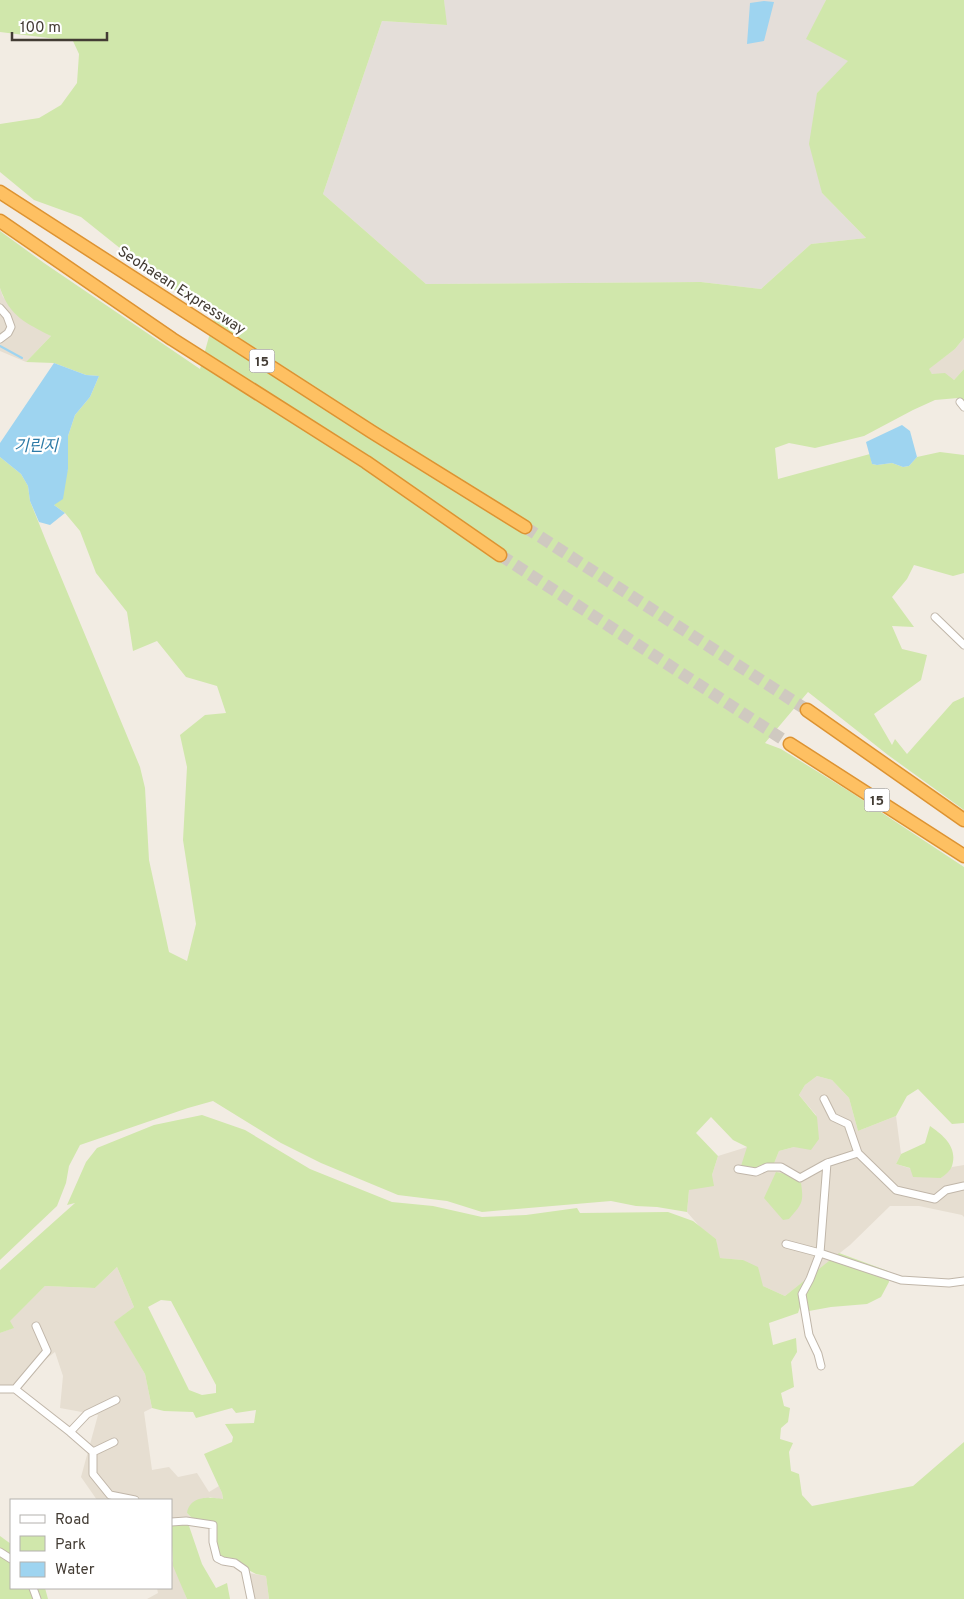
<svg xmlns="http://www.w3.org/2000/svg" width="964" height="1599" viewBox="0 0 964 1599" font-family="Overpass,'Noto Sans KR',sans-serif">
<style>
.residential{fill:#e6ded1}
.industrial{fill:#e4ded9}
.green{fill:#d0e7ab;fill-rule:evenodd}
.water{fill:#9ed4f0}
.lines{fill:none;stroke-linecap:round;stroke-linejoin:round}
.stream{stroke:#9ed4f0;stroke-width:2}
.highway-tunnel{stroke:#cfc9c0;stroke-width:12;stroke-dasharray:12 6;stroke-linecap:butt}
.street-casing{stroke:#c0b6a9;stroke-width:9}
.highway-casing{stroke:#dd9332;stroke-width:15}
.street{stroke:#fff;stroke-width:7}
.highway{stroke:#fec062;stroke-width:12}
.labels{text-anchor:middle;stroke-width:4.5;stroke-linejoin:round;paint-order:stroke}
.shield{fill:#fff;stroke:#7b7671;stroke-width:1}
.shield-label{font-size:14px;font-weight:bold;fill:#433c34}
.street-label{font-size:15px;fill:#433c34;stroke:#fff}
.water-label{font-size:16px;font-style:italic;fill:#2d7aa6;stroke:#fff}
</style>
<rect width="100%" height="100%" fill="#f2ece3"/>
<path class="residential" d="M 0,288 L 3,297 L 51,336 L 26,362 L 0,351 Z
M 964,338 L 964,369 L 954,380 L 932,374 L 928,369 L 955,349 Z
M 817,1076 L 832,1080 L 849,1098 L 858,1131 L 896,1116 L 901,1154 L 896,1164 L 941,1178 L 952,1167 L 964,1165 L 964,1217 L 962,1215 L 919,1206 L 890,1206 L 850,1245 L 785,1296 L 763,1286 L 743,1260 L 719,1258 L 716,1239 L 700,1227 L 687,1212 L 689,1190 L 712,1175 L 718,1156 L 747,1147 L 773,1166 L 779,1151 L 794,1147 L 816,1115 L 799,1095 L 805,1085 Z
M 117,1267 L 134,1307 L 115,1322 L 145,1374 L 152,1408 L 144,1412 L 152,1470 L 169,1467 L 178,1477 L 197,1473 L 209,1492 L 219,1486 L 222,1493 L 223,1500 L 210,1497 L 187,1513 L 192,1518 L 171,1519 L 171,1500 L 97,1500 L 81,1477 L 98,1415 L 60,1408 L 63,1376 L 55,1352 L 12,1385 L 0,1386 L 0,1333 L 13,1328 L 9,1321 L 45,1286 L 95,1288 Z
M 171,1558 L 187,1599 L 147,1599 L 158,1593 L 157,1588 L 171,1588 Z
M 243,1572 L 266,1576 L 269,1599 L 249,1599 Z"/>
<path class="industrial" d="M 444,0 L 826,0 L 807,39 L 849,61 L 817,93 L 822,193 L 866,238 L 811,244 L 761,289 L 701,282 L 426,284 L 323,194 L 382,21 L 446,25 Z"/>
<path class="green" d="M 0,0 L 444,0 L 447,25 L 382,21 L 323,194 L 426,284 L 701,282 L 761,289 L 811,244 L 866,238 L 822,193 L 809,144 L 817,93 L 848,61 L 806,39 L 826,0 L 964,0 L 964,338 L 955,349 L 929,369 L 932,374 L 945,373 L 954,380 L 964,369 L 964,402 L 958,398 L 935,400 L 913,410 L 864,436 L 815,448 L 789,443 L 775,448 L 778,479 L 870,454 L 872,464 L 877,465 L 892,463 L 903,467 L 909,466 L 917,457 L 940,452 L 964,455 L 964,573 L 953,576 L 914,565 L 907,579 L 892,597 L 914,627 L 892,626 L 902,649 L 927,655 L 921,680 L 874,714 L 892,745 L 895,739 L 907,754 L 953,702 L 964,697 L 964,810 L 888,755 L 808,692 L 765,743 L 781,749 L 852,793 L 964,867 L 964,1123 L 952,1124 L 918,1089 L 907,1096 L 896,1116 L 858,1131 L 849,1098 L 832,1080 L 817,1076 L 805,1085 L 799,1095 L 817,1117 L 819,1139 L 811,1150 L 794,1147 L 779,1151 L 773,1166 L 756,1169 L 741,1166 L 747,1147 L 733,1140 L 711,1117 L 696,1133 L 718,1156 L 712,1175 L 714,1186 L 689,1190 L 687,1212 L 657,1207 L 636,1206 L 611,1201 L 482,1212 L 447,1201 L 398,1195 L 321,1163 L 281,1143 L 213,1101 L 188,1108 L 80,1145 L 69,1166 L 66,1183 L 57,1206 L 0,1260 L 0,457 L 21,474 L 28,486 L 30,501 L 46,541 L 140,767 L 145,788 L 149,860 L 169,952 L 187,961 L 196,924 L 183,840 L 187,767 L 180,735 L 205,715 L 226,713 L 217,686 L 186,677 L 157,641 L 133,651 L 127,612 L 96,573 L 80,531 L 65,513 L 54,505 L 68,469 L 68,436 L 75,415 L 90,397 L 99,376 L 86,375 L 54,363 L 26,362 L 51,336 C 26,323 10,317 0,288 L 0,231 L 44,263 L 200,369 L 215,315 L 145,272 L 126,253 L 81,217 L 34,200 L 0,172 L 0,124 L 39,118 L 61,105 L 77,83 L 79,54 L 73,41 L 0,32 Z
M 202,1115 L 245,1130 L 310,1169 L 392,1202 L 433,1206 L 482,1217 L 526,1215 L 577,1208 L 580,1213 L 668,1212 L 693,1221 L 716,1239 L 720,1258 L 743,1260 L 758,1267 L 763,1286 L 785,1296 L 839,1253 L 888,1271 L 889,1282 L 881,1297 L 867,1304 L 831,1307 L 809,1311 L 800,1307 L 798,1313 L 769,1323 L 773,1345 L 796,1338 L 797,1352 L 791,1362 L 794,1387 L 781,1393 L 784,1406 L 790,1408 L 788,1422 L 781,1428 L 780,1439 L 793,1443 L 789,1452 L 791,1471 L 799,1474 L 802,1495 L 812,1506 L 913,1486 L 964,1442 L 964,1599 L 269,1599 L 266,1576 L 256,1574 L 218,1554 L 214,1522 L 192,1518 L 187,1513 C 190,1495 210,1497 223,1499 L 222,1493 L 204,1454 L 232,1442 L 233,1437 L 225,1424 L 254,1423 L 256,1410 L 236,1413 L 232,1408 L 196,1418 L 193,1412 L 164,1411 L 152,1408 L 145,1374 L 114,1322 L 134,1307 L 117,1267 L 95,1288 L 45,1286 L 10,1321 L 14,1328 L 0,1333 L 0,1270 L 75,1203 L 67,1205 L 86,1162 L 97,1148 L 154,1125 ZM 161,1300 L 171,1301 L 216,1385 L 216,1393 L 202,1395 L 189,1390 L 148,1307 Z
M 930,1126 C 943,1135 958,1147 952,1166 C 951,1170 945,1175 941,1178 L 913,1177 L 910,1168 L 896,1164 L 901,1154 L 925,1143 Z
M 776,1172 L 786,1174 L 801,1183 C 804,1203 802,1204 789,1219 L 783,1220 L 764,1198 Z
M 188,1523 L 202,1564 L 216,1588 L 227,1583 L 230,1599 L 187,1599 L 173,1566 L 171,1524 Z
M 0,1536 L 11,1544 L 11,1588 L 45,1588 L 48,1599 L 0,1599 Z"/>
<path class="water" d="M 764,1 L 774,2 L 764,41 L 747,44 L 750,3 Z
M 54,363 L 86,375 L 99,376 L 90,397 L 75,415 L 68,436 L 68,469 L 63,499 L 54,505 L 65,513 L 50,525 L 39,522 L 30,501 L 28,486 L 21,474 L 0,457 L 0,443 Z
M 902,425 L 910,431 L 917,457 L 909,466 L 903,467 L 892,463 L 877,465 L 872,464 L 866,442 Z"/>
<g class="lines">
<path class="stream" d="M 0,346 L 22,358"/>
<path class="highway-tunnel" d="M 525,527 L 807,710
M 500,555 L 790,744"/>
<g class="street-casing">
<path id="street" d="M 0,308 L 7,316 L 11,327 L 8,333 L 0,339
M 960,402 L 964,407
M 935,617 L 964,645
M 824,1099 L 833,1117 L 848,1124 L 858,1153
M 738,1169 L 756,1172 L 767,1167 L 781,1167 L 800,1178 L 827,1163
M 786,1244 L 820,1253 L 901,1280 L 949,1283 L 964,1281
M 821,1366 L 818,1354 L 809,1335 L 802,1294 L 810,1279 L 820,1253 L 827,1163 L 858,1153 L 896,1190 L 935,1199 L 946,1190 L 964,1186
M 0,1389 L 15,1389 L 70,1432 L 93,1452 L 93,1474 L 110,1495 L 135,1500
M 15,1389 L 47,1351 L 36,1326
M 70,1432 L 87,1414 L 116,1400
M 93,1452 L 114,1442
M 171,1522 L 186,1521 L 213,1525 L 213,1542 L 217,1558 L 223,1561 L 235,1563 L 245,1570 L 251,1599
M 0,1552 L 11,1559
M 33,1588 L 37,1599"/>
</g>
<g class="highway-casing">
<path id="highway" d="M 0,192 L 372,432 L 525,527
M 0,221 L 172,339 L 366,462 L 500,555
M 807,710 L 964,820
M 790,744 L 964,856"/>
</g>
<use href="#street" class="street"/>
<use href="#highway" class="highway"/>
</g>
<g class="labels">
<g class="shield">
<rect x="249.5" y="349.5" width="25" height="23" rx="4"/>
<rect x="864.5" y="788.5" width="25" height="23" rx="4"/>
</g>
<g class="shield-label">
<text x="262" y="366">15</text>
<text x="877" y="805">15</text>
</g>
<g class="street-label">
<text transform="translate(182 290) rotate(33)" y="5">Seohaean Expressway</text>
</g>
<g class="water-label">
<text x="36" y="451">기린지</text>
</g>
</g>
<rect x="10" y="1499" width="162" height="90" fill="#ffffff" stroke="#b4b1ae"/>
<rect x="20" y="1515" width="25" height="8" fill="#ffffff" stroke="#b4b1ae"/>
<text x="55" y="1524" font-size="15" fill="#433c34">Road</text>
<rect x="20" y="1536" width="25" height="15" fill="#d0e7ab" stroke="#b4b1ae"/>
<text x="55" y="1549" font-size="15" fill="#433c34">Park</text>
<rect x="20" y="1562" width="25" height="15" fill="#9ed4f0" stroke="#b4b1ae"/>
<text x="55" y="1574" font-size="15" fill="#433c34">Water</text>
<path d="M12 32v8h95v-8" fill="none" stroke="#433c34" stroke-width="2.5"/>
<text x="20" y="32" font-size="15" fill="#433c34" stroke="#ffffff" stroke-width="4" paint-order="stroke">100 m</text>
</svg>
